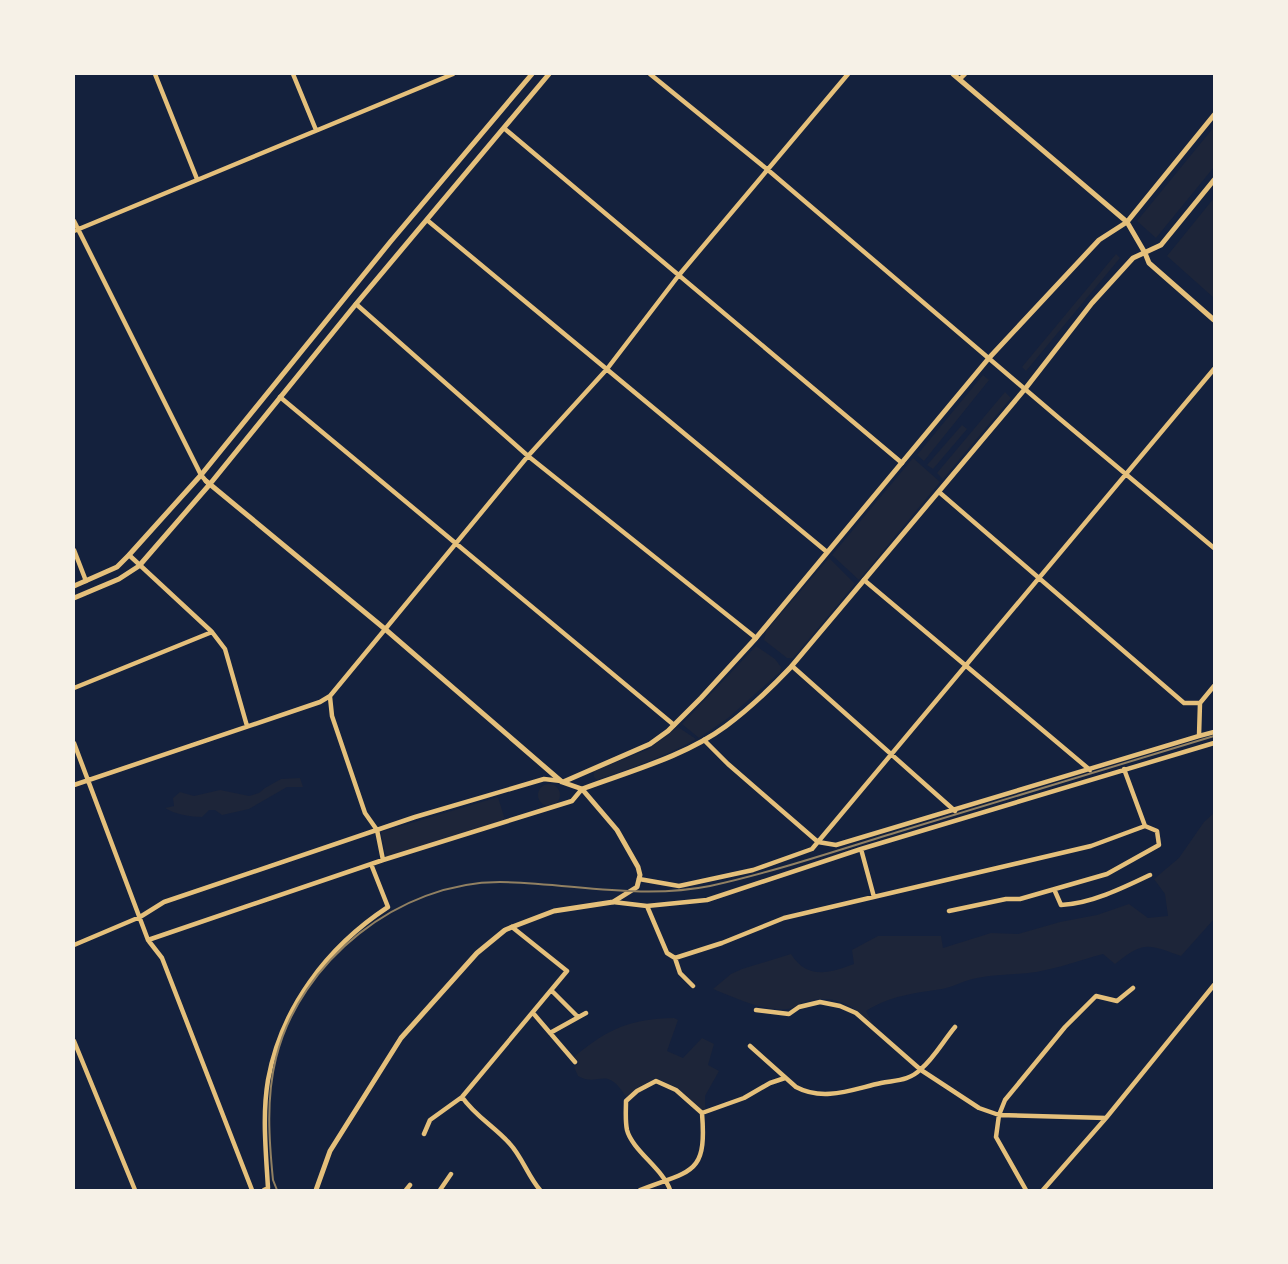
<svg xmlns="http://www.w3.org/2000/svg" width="1288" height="1264" viewBox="0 0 1288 1264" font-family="'Roboto Serif',serif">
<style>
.green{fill:#1d2539}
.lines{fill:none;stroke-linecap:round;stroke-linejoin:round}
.minor{stroke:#e5c07b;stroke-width:4.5}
.tertiary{stroke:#e5c07b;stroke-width:5}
.rail{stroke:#918062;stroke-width:2}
</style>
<rect width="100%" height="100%" fill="#14213d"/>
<path class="green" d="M 1214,127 L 1214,167 L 1156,238 L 1137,221 Z
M 1214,198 L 1214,298 L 1167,256 Z
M 1116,254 L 1120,258 L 1026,371 L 1022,367 Z
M 983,375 L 989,380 L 924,461 L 917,455 Z
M 1005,392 L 1011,398 L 943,479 L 937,473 Z
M 962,425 L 967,429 L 933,469 L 927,465 Z
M 913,458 L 940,482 L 859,580 L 832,555 Z
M 829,558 L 855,584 L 793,658 L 787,658 L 764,640 L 766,631 Z
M 756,646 L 775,659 L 781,667 L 780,672 L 728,718 L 699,738 L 682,724 Z
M 678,727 L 696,739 C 665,757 631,768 597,780 L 594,777 L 594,771 L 649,749 Z
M 300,778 L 303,787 L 287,787 L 249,809 L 222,815 L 215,810 L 209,810 L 202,817 C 191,817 174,814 165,808 L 174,806 L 173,798 L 180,792 L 194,796 L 220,790 L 249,796 L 259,793 L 265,788 L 281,779 Z
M538 795a11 11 0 1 1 22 0a11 11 0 1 1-22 0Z
M 498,797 L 505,820 L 386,857 L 381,832 Z
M 1214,813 L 1214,919 L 1181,956 C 1147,944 1144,941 1115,964 L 1103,954 C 1081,960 1059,968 1036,972 C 1016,975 996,974 977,978 C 965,980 953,987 942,989 C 915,993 889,996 866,1011 L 874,1026 C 854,1005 835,994 807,1001 C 800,1003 793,1009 787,1009 C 761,1011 736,998 713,989 L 731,974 L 742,969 L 791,954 C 807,980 830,973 854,964 L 852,950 L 878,936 L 941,936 L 943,948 L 991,933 L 1018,934 L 1060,922 L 1097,915 L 1129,904 L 1148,918 L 1168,916 L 1165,894 L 1154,879 L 1179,858 L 1204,822 Z
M 674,1018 L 678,1020 L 667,1051 L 683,1058 L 702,1038 L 714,1044 L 708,1065 L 719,1071 L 705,1096 L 705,1110 L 702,1110 L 676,1087 L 655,1078 L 626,1097 C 606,1064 599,1088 578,1076 L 574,1067 L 579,1063 L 574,1057 C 609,1028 630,1019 674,1018 Z"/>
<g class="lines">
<path class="minor" d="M 155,74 L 197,179
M 293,74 L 316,130
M 650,74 L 768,170 L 1060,419 L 1214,548
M 960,79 L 965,74
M 505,129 L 902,463
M 427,220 L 827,552
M 74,221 L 201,475 L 206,481
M 74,231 L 453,74
M 356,304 L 528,456 L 756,638
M 280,397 L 674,725
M 939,492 L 1184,703 L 1200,703
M 74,550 L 86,581
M 129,555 L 212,632 L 225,649 L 247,726
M 864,580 L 1090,770
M 792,666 L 955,811
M 74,688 L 212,632
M 330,697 L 332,716 L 365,813 L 377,830 L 383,860
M 1200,703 L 1214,686
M 1199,736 L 1214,732
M 704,740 L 728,764 L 818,842 L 836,845 L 1199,736 L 1200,703
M 74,743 L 148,940 L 162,958 L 252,1190
M 74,785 L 320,702 L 330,696 L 528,456 L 607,369 L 679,275 L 848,74
M 861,849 L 874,897
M 639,879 L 679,886 L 753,870 L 812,849 L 1214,369
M 1054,889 L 1061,905 C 1090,904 1123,888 1150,875
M 613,902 L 647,906 L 707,900 L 861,849 L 1214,743
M 647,906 L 667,953 L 675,958 L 680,973 L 693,986
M 949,911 L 1006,899 L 1020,899 L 1107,874 L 1159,845 L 1157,831 L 1145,826 L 1124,769
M 148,940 L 383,860 L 572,801 L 582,789
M 74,945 L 140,917 L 164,902 L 415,817 L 544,779 L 561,781
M 675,958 L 722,943 L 784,918 L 1091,846 L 1145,826
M 552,991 L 578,1017
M 756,1010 L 789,1014 L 799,1007 L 820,1002 L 840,1006 L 856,1013 L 921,1070 L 979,1108 L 999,1115 L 1106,1118
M 533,1013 L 575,1062
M 550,1033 L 586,1013
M 74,1041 L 135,1190
M 750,1046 L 796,1087 C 824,1102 853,1089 881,1083 C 896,1080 909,1081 921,1069 C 934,1058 944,1040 955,1027
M 462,1097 C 475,1116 495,1127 510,1144 C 522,1157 528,1176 540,1190
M 424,1134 L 430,1120 L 462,1097 L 567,971 L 512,927
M 264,1190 L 268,1188 C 266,1153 262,1115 268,1080 C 281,1008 327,947 388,907 L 371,864
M 406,1190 L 410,1185
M 440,1190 L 451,1174
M 640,1190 C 692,1170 707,1175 702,1113
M 670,1190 C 664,1170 632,1150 627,1130 C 625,1121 626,1110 626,1101 L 637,1091 L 656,1081 L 676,1090 L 702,1113 L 744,1098 L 770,1083 L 785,1078
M 1026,1190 L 996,1137 L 999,1115 L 1005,1100 L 1065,1027 L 1096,996 L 1117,1001 L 1133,988
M 1043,1190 L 1106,1118 L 1214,985"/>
<path class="tertiary" d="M 953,74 L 1127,222 L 1145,253 L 1149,263 L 1214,320
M 206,481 L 385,629 L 562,782 L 582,789 L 617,830 L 638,867 L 640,875 L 637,887 L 613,902 L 554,911 L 512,927 L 505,930 L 477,953 L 401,1038 L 330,1151 L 316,1190
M 74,586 L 117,567 L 129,555 L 201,475 L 391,241 L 532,74
M 74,598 L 119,579 L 139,566 L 210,484 L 356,304 L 549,74
M 563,782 L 650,744 L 668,731 L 701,698 L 756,638 L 989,358 L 1099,240 L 1127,222 L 1214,115
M 582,789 C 630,771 684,757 726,726 C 749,709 770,689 790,668 L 1025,389 L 1092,303 L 1133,258 L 1161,245 L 1214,180"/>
<path class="rail" d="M 277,1190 L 273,1180 C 269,1140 266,1098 276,1058 C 300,961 399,882 500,882 C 570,883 640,900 710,886 C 774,872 838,850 901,831 C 1005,799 1110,768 1214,736"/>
</g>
<rect width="1288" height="1264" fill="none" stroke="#f6f1e7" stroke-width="150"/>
</svg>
